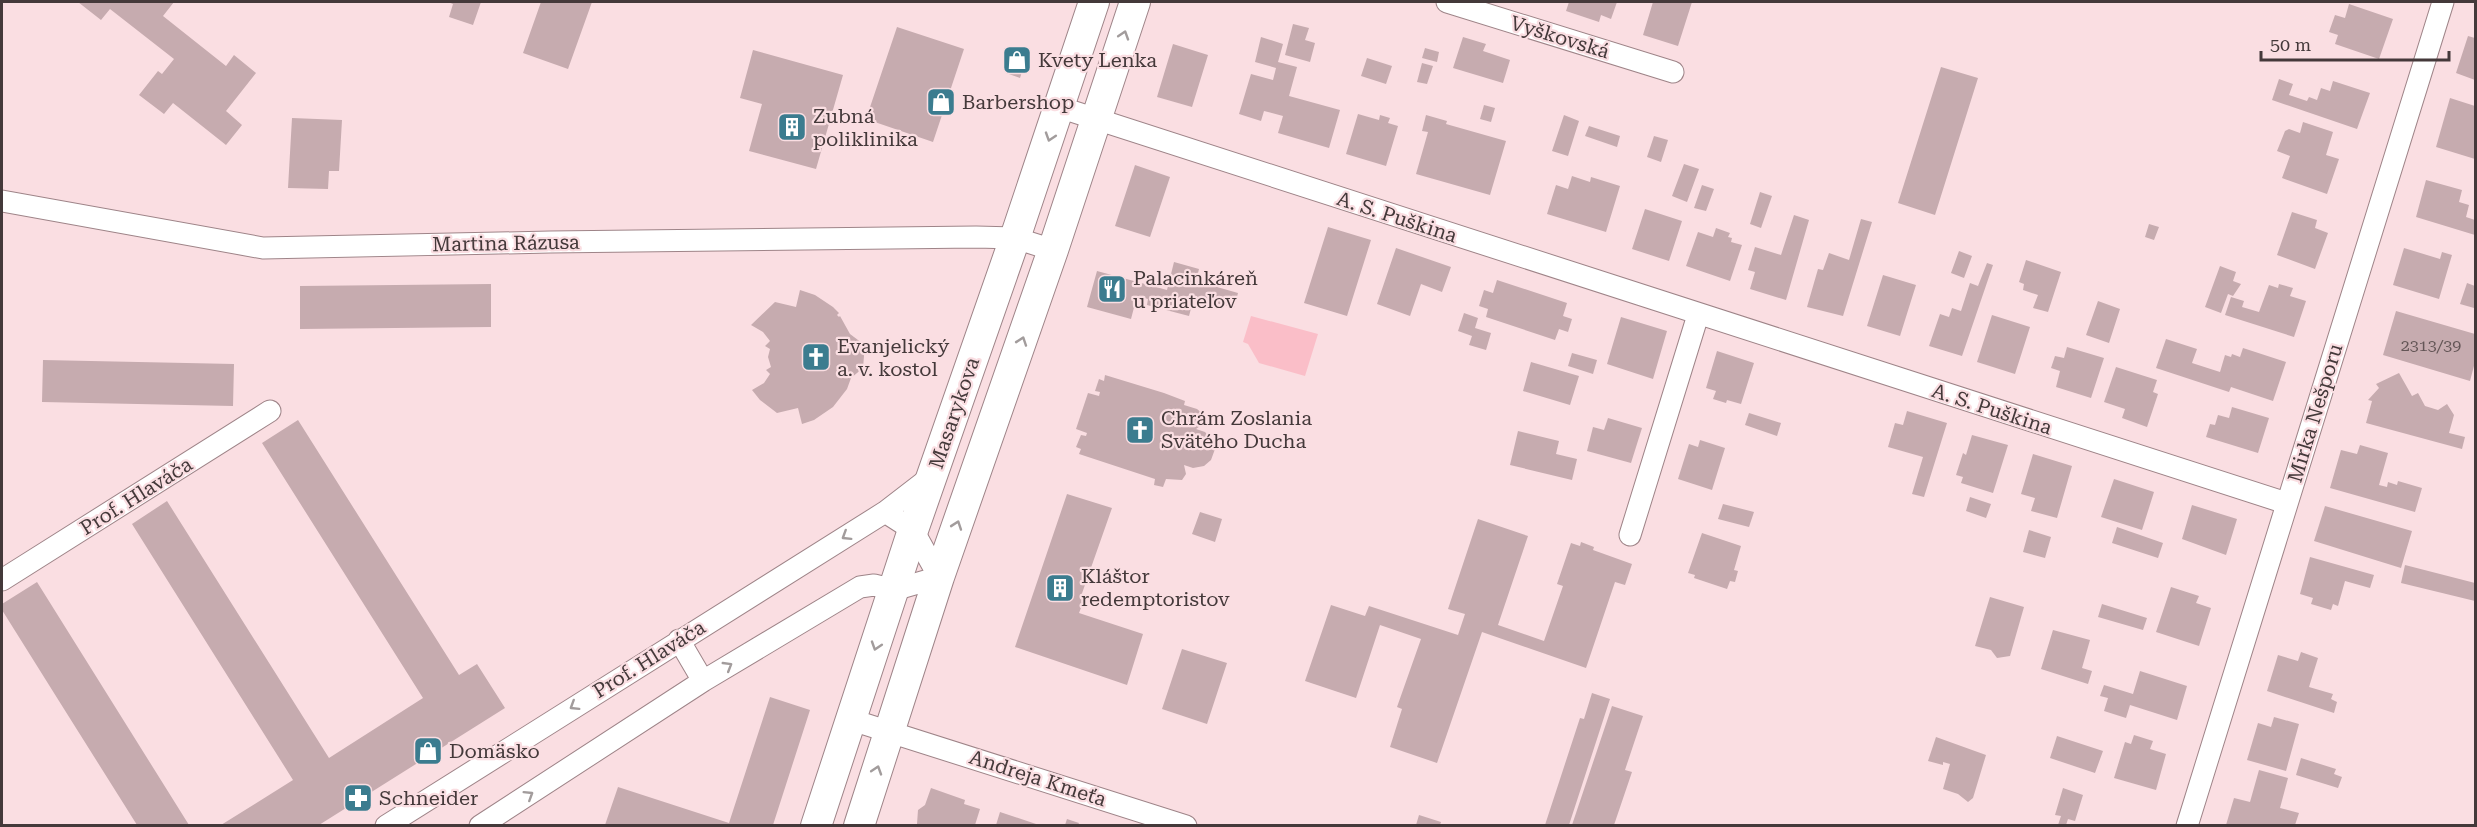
<svg xmlns="http://www.w3.org/2000/svg" width="2477" height="827" viewBox="0 0 2477 827" font-family="'Roboto Serif',serif">
<style>
.green{fill:#fabec8}
.building{fill:#c6abaf}
.lines{fill:none;stroke-linecap:round;stroke-linejoin:round}
.minor-casing{stroke:#9e8488;stroke-width:23}
.secondary-casing{stroke:#9e8488;stroke-width:32}
.minor{stroke:#fff;stroke-width:21}
.secondary{stroke:#fff;stroke-width:30}
.oneway{stroke:#a29c9c}
.labels{text-anchor:middle;stroke-width:4.5;stroke-linejoin:round;paint-order:stroke}
.number-label{font-size:16px;fill:#645657}
.street-label{font-size:20px;fill:#44393a;stroke:#fadee2}
.poi-label{font-size:20px;fill:#44393a;stroke:#fadee2;text-anchor:start}
</style>
<rect width="100%" height="100%" fill="#fadee2"/>
<path class="green" d="M 1251,316 L 1318,334 L 1305,376 L 1259,363 L 1248,344 L 1243,342 Z"/>
<path class="building" d="M 78,2 L 174,2 L 163,16 L 226,66 L 234,55 L 256,73 L 226,111 L 242,125 L 226,145 L 173,103 L 164,114 L 139,95 L 158,71 L 162,74 L 174,59 L 110,9 L 101,20 Z
M 448,2 L 481,2 L 473,25 L 449,17 L 453,4 Z
M 541,2 L 592,2 L 568,69 L 523,53 Z
M 1569,2 L 1617,2 L 1611,19 L 1601,15 L 1599,22 L 1566,11 Z
M 1653,2 L 1692,2 L 1678,46 L 1643,35 Z
M 2349,4 L 2393,19 L 2379,59 L 2335,44 L 2338,35 L 2329,32 L 2335,15 L 2345,18 Z
M 1293,24 L 1309,28 L 1305,40 L 1315,43 L 1310,62 L 1285,55 Z
M 897,27 L 964,49 L 933,142 L 866,119 Z
M 2468,36 L 2475,38 L 2475,80 L 2456,73 Z
M 1261,37 L 1283,44 L 1278,62 L 1297,67 L 1289,96 L 1340,110 L 1329,148 L 1278,133 L 1283,116 L 1264,111 L 1261,121 L 1239,114 L 1251,74 L 1273,80 L 1276,68 L 1255,62 Z
M 1463,37 L 1486,44 L 1483,51 L 1510,60 L 1503,83 L 1453,68 Z
M 1173,44 L 1208,55 L 1192,107 L 1157,97 Z
M 1014,48 L 1028,53 L 1020,78 L 1006,73 Z
M 1425,48 L 1439,52 L 1437,62 L 1422,58 Z
M 753,50 L 843,75 L 816,169 L 749,151 L 762,104 L 740,98 Z
M 1367,58 L 1392,66 L 1386,84 L 1361,76 Z
M 1422,63 L 1433,66 L 1427,84 L 1417,82 Z
M 1941,67 L 1978,78 L 1935,215 L 1898,203 Z
M 2279,79 L 2293,84 L 2289,95 L 2307,101 L 2309,97 L 2317,100 L 2321,88 L 2330,91 L 2333,81 L 2370,93 L 2357,129 L 2272,100 Z
M 2450,98 L 2475,106 L 2475,159 L 2436,147 Z
M 1484,105 L 1495,108 L 1491,122 L 1480,119 Z
M 1358,114 L 1379,120 L 1380,115 L 1390,118 L 1388,123 L 1398,126 L 1386,166 L 1346,154 Z
M 1426,115 L 1447,121 L 1446,124 L 1506,141 L 1490,195 L 1416,174 L 1428,132 L 1422,131 Z
M 1564,115 L 1579,121 L 1568,156 L 1552,151 Z
M 292,118 L 342,120 L 339,171 L 329,171 L 328,189 L 288,188 Z
M 2303,122 L 2333,132 L 2326,155 L 2339,159 L 2327,194 L 2282,178 L 2290,156 L 2277,151 L 2285,131 L 2289,129 L 2300,133 Z
M 1589,126 L 1620,136 L 1617,147 L 1585,136 Z
M 1654,136 L 1668,140 L 1661,162 L 1647,157 Z
M 1684,164 L 1699,169 L 1687,202 L 1672,196 Z
M 1135,165 L 1170,177 L 1150,237 L 1115,226 Z
M 1572,176 L 1590,182 L 1591,177 L 1620,186 L 1606,232 L 1547,214 L 1556,185 L 1568,189 Z
M 2426,180 L 2462,190 L 2459,202 L 2469,205 L 2466,217 L 2475,220 L 2475,235 L 2416,217 Z
M 1702,185 L 1714,189 L 1706,211 L 1694,208 Z
M 1760,192 L 1772,196 L 1761,228 L 1750,224 Z
M 1645,209 L 1682,221 L 1669,261 L 1632,249 Z
M 2292,212 L 2317,220 L 2315,228 L 2328,233 L 2315,269 L 2277,255 Z
M 1794,215 L 1809,220 L 1786,300 L 1750,289 L 1755,272 L 1748,270 L 1755,247 L 1781,255 Z
M 1861,219 L 1872,222 L 1843,316 L 1807,307 L 1818,269 L 1823,270 L 1829,253 L 1849,260 Z
M 2149,224 L 2159,227 L 2154,240 L 2145,237 Z
M 1328,227 L 1371,240 L 1347,316 L 1304,303 Z
M 1716,228 L 1730,233 L 1728,237 L 1732,238 L 1731,242 L 1742,245 L 1730,281 L 1686,266 L 1698,232 L 1713,237 Z
M 1396,248 L 1451,267 L 1442,292 L 1421,284 L 1410,316 L 1377,304 Z
M 2404,248 L 2440,259 L 2442,252 L 2452,255 L 2439,299 L 2393,285 Z
M 1959,251 L 1972,256 L 1964,278 L 1951,273 Z
M 2026,260 L 2061,272 L 2048,312 L 2033,308 L 2038,295 L 2023,290 L 2024,284 L 2019,282 Z
M 1174,262 L 1199,269 L 1196,281 L 1238,293 L 1234,308 L 1194,297 L 1189,316 L 1147,305 L 1148,299 L 1137,296 L 1131,319 L 1087,307 L 1097,271 L 1167,290 Z
M 1987,263 L 1993,265 L 1962,356 L 1929,346 L 1940,314 L 1949,317 L 1952,308 L 1961,311 L 1970,283 L 1978,286 Z
M 2220,266 L 2236,272 L 2233,281 L 2241,284 L 2233,296 L 2228,294 L 2221,313 L 2205,307 Z
M 1883,275 L 1916,285 L 1900,336 L 1867,326 Z
M 1497,280 L 1567,303 L 1563,316 L 1572,319 L 1568,332 L 1559,329 L 1555,340 L 1486,317 L 1488,309 L 1479,306 L 1484,290 L 1493,293 Z
M 2467,283 L 2475,286 L 2474,308 L 2460,304 Z
M 491,284 L 491,327 L 300,329 L 300,286 Z
M 2279,284 L 2293,288 L 2290,296 L 2306,301 L 2294,337 L 2225,315 L 2231,297 L 2244,301 L 2242,307 L 2259,312 L 2269,285 L 2278,288 Z
M 800,290 L 815,295 L 833,307 L 839,313 L 837,315 L 839,317 L 840,316 L 850,334 L 862,343 L 864,356 L 863,368 L 851,378 L 847,389 L 833,407 L 814,420 L 802,424 L 798,408 L 777,413 L 760,400 L 752,390 L 764,383 L 770,374 L 766,370 L 771,367 L 768,357 L 770,349 L 765,346 L 770,341 L 763,332 L 751,325 L 775,302 L 796,307 Z
M 2098,301 L 2120,309 L 2109,343 L 2086,335 Z
M 2396,311 L 2475,334 L 2475,362 L 2470,381 L 2383,355 Z
M 1464,313 L 1478,318 L 1475,328 L 1491,333 L 1486,350 L 1469,345 L 1472,336 L 1458,331 Z
M 1992,315 L 2030,327 L 2015,374 L 1977,362 Z
M 1621,317 L 1667,331 L 1653,379 L 1607,364 Z
M 2166,339 L 2197,349 L 2192,363 L 2220,372 L 2225,355 L 2231,357 L 2232,354 L 2240,357 L 2243,348 L 2286,362 L 2273,401 L 2231,387 L 2229,392 L 2156,368 Z
M 2067,347 L 2104,358 L 2091,398 L 2056,387 L 2060,371 L 2051,368 L 2055,356 L 2064,358 Z
M 1717,351 L 1754,363 L 1741,404 L 1727,400 L 1726,403 L 1713,399 L 1716,391 L 1706,388 Z
M 1572,353 L 1597,360 L 1593,374 L 1568,366 Z
M 43,360 L 234,364 L 233,406 L 42,402 Z
M 1531,362 L 1579,376 L 1570,405 L 1523,391 Z
M 2116,367 L 2157,380 L 2153,392 L 2158,394 L 2147,427 L 2122,418 L 2125,409 L 2104,402 Z
M 2399,373 L 2412,396 L 2418,393 L 2425,406 L 2438,410 L 2447,404 L 2454,415 L 2449,433 L 2465,437 L 2462,449 L 2366,423 L 2372,401 L 2368,400 L 2379,388 L 2376,384 Z
M 1105,375 L 1164,393 L 1185,401 L 1184,405 L 1197,409 L 1203,414 L 1203,424 L 1196,429 L 1205,432 L 1212,440 L 1215,449 L 1211,460 L 1204,466 L 1193,468 L 1184,465 L 1186,474 L 1182,480 L 1166,479 L 1163,487 L 1154,485 L 1155,479 L 1079,454 L 1081,449 L 1076,447 L 1081,435 L 1086,436 L 1087,433 L 1076,429 L 1088,393 L 1099,396 L 1100,392 L 1095,391 L 1099,379 L 1104,381 Z
M 2232,407 L 2269,418 L 2258,453 L 2206,437 L 2210,424 L 2215,425 L 2218,415 L 2229,418 Z
M 1907,411 L 1947,423 L 1924,497 L 1912,494 L 1923,457 L 1888,447 L 1895,423 L 1903,425 Z
M 1749,413 L 1781,423 L 1777,436 L 1745,425 Z
M 1608,418 L 1642,428 L 1631,463 L 1587,451 L 1593,427 L 1604,430 Z
M 298,420 L 459,675 L 477,664 L 505,708 L 319,825 L 221,825 L 293,780 L 132,524 L 167,501 L 329,758 L 423,698 L 262,443 Z
M 1518,431 L 1559,441 L 1556,454 L 1577,459 L 1572,480 L 1510,465 Z
M 1972,435 L 2008,445 L 1993,493 L 1961,483 L 1963,477 L 1956,475 L 1963,453 L 1966,455 Z
M 1700,440 L 1725,448 L 1712,490 L 1678,479 L 1689,444 L 1698,447 Z
M 2360,445 L 2388,453 L 2379,485 L 2387,487 L 2388,482 L 2397,485 L 2398,481 L 2422,488 L 2415,512 L 2330,488 L 2341,450 L 2357,454 Z
M 2033,454 L 2072,466 L 2057,518 L 2031,511 L 2035,498 L 2021,494 Z
M 2114,479 L 2154,492 L 2142,530 L 2101,517 Z
M 1067,494 L 1112,508 L 1080,599 L 1084,600 L 1079,613 L 1143,634 L 1127,685 L 1015,647 Z
M 1970,497 L 1991,504 L 1986,518 L 1966,511 Z
M 1723,504 L 1754,512 L 1749,527 L 1718,519 Z
M 2192,505 L 2237,519 L 2226,555 L 2182,539 Z
M 2325,506 L 2412,531 L 2401,568 L 2314,541 Z
M 1200,512 L 1222,519 L 1215,542 L 1192,534 Z
M 1478,519 L 1528,536 L 1498,625 L 1544,641 L 1563,586 L 1557,584 L 1571,543 L 1580,546 L 1581,542 L 1594,547 L 1593,550 L 1632,564 L 1625,585 L 1615,582 L 1586,668 L 1482,632 L 1437,763 L 1390,747 L 1402,709 L 1397,707 L 1421,639 L 1380,625 L 1356,698 L 1305,681 L 1331,605 L 1365,616 L 1369,606 L 1458,635 L 1465,614 L 1448,609 Z
M 2117,527 L 2163,543 L 2158,558 L 2112,543 Z
M 2029,530 L 2051,537 L 2045,558 L 2023,552 Z
M 1702,533 L 1741,546 L 1734,570 L 1738,571 L 1735,582 L 1730,581 L 1727,589 L 1694,578 L 1695,575 L 1688,573 Z
M 2310,557 L 2374,575 L 2370,588 L 2345,581 L 2338,606 L 2333,604 L 2331,610 L 2311,604 L 2313,598 L 2300,594 Z
M 2405,565 L 2475,583 L 2475,601 L 2401,583 Z
M 37,582 L 189,825 L 137,825 L 59,701 L 2,610 L 2,604 Z
M 2171,587 L 2199,596 L 2196,603 L 2211,608 L 2199,646 L 2156,632 Z
M 1990,597 L 2024,607 L 2010,656 L 1997,658 L 1991,650 L 1975,646 Z
M 2102,604 L 2147,618 L 2143,630 L 2098,617 Z
M 2053,630 L 2090,640 L 2082,668 L 2092,671 L 2088,684 L 2041,669 Z
M 1182,649 L 1227,663 L 1207,724 L 1162,709 Z
M 2301,652 L 2318,658 L 2309,687 L 2333,694 L 2331,699 L 2337,702 L 2334,713 L 2267,691 L 2278,655 L 2298,661 Z
M 2140,671 L 2187,686 L 2177,720 L 2130,705 L 2126,718 L 2104,711 L 2108,698 L 2100,696 L 2104,685 L 2133,694 Z
M 1592,693 L 1610,699 L 1569,825 L 1545,825 L 1580,718 L 1584,719 Z
M 770,697 L 810,710 L 773,825 L 605,825 L 618,787 L 729,823 Z
M 1612,706 L 1643,716 L 1625,770 L 1632,772 L 1614,825 L 1572,825 Z
M 2274,717 L 2299,724 L 2286,771 L 2247,760 L 2258,723 L 2271,727 Z
M 2134,735 L 2153,741 L 2150,749 L 2166,754 L 2156,790 L 2114,778 L 2125,742 L 2131,744 Z
M 2057,736 L 2103,751 L 2095,773 L 2050,758 Z
M 1936,737 L 1986,755 L 1973,798 L 1968,802 L 1958,794 L 1943,789 L 1950,764 L 1943,762 L 1943,765 L 1928,761 Z
M 2301,758 L 2336,769 L 2334,774 L 2342,777 L 2338,788 L 2296,775 Z
M 2259,770 L 2288,778 L 2280,808 L 2299,813 L 2295,825 L 2226,825 L 2234,798 L 2250,802 Z
M 931,788 L 965,800 L 964,804 L 980,809 L 975,825 L 917,824 L 918,810 L 925,805 Z
M 2063,788 L 2083,795 L 2075,821 L 2068,819 L 2066,825 L 2058,825 L 2061,816 L 2055,815 Z
M 1000,812 L 1039,825 L 996,825 Z
M 1419,815 L 1441,822 L 1440,825 L 1416,825 Z
M 1067,819 L 1079,823 L 1078,825 L 1065,825 Z"/>
<g class="lines">
<g class="minor-casing">
<path id="minor" d="M 1447,2 L 1673,72
M 1059,107 L 2286,503
M 2,201 L 263,248 L 550,242 L 976,237 L 1015,238 L 1053,250
M 885,512 L 933,475
M 1630,535 L 1698,315
M 2,580 L 270,411
M 679,640 L 703,681
M 852,720 L 1186,826
M 386,826 L 885,512 L 913,530 L 939,577 L 894,590 L 874,585 L 860,587 L 703,681 L 480,826
M 2187,826 L 2443,2"/>
</g>
<g class="secondary-casing">
<path id="secondary" d="M 816,826 L 913,530 L 1015,238 L 1094,2
M 859,826 L 939,577 L 1053,250 L 1135,2"/>
</g>
<use href="#minor" class="minor"/>
<use href="#secondary" class="secondary"/>
</g>
<defs><path id="oneway-chevron" d="M-2-3.5L2.5 0L-2 3.5" fill="none" stroke-width="1.6" stroke-linecap="round" stroke-linejoin="round" transform="scale(1.5)"/></defs>
<g class="oneway">
<use href="#oneway-chevron" transform="translate(1124 35) rotate(-72)"/>
<use href="#oneway-chevron" transform="translate(1050 137) rotate(108)"/>
<use href="#oneway-chevron" transform="translate(1022 341) rotate(-71)"/>
<use href="#oneway-chevron" transform="translate(957 525) rotate(-71)"/>
<use href="#oneway-chevron" transform="translate(846 536) rotate(148)"/>
<use href="#oneway-chevron" transform="translate(876 646) rotate(108)"/>
<use href="#oneway-chevron" transform="translate(728 666) rotate(-31)"/>
<use href="#oneway-chevron" transform="translate(574 706) rotate(148)"/>
<use href="#oneway-chevron" transform="translate(877 770) rotate(-72)"/>
<use href="#oneway-chevron" transform="translate(529 795) rotate(-32)"/>
</g>
<defs>
<g id="shop-square" transform="scale(1.5)"><rect x="-9" y="-9" width="18" height="18" rx="4" fill="#3b7c8f" stroke="#fadee2"/><path d="M-5-2.5h2.3a2.7 3.5 0 0 1 5.4 0H5L5.5 6h-11ZM-1.5-2.5h3a1.5 2.3 0 0 0-3 0Z" fill="#fff"/></g>
<g id="building-square" transform="scale(1.5)"><rect x="-9" y="-9" width="18" height="18" rx="4" fill="#3b7c8f" stroke="#fadee2"/><path d="M-4-6H4V6H1V3H-1V6H-4ZM-2.5-4.3h1.7v1.8h-1.7ZM.8-4.3h1.7v1.8H.8ZM-2.5-1h1.7V.8h-1.7ZM.8-1h1.7V.8H.8Z" fill="#fff"/></g>
<g id="restaurant-square" transform="scale(1.5)"><rect x="-9" y="-9" width="18" height="18" rx="4" fill="#3b7c8f" stroke="#fadee2"/><path d="M-5-6h1v4h1v-4h1v4h1v-4h1v5L-1.5 .5V6h-2V.5L-5-1ZM5-6V6H3V1.5H1.5Q1.5-4 5-6Z" fill="#fff"/></g>
<g id="church-square" transform="scale(1.5)"><rect x="-9" y="-9" width="18" height="18" rx="4" fill="#3b7c8f" stroke="#fadee2"/><path d="M-1.2-6h2.4v3.5h3.3v2.4h-3.3V6h-2.4V-.1h-3.3v-2.4h3.3Z" fill="#fff"/></g>
<g id="pharmacy-square" transform="scale(1.5)"><rect x="-9" y="-9" width="18" height="18" rx="4" fill="#3b7c8f" stroke="#fadee2"/><path d="M-2-6h4v4h4v4h-4v4h-4v-4h-4v-4h4Z" fill="#fff"/></g>
</defs>
<g fill-rule="evenodd">
<use href="#shop-square" x="1017" y="60"/>
<use href="#shop-square" x="941" y="102"/>
<use href="#building-square" x="792" y="127"/>
<use href="#restaurant-square" x="1112" y="289"/>
<use href="#church-square" x="816" y="357"/>
<use href="#church-square" x="1140" y="430"/>
<use href="#building-square" x="1060" y="588"/>
<use href="#shop-square" x="428" y="751"/>
<use href="#pharmacy-square" x="358" y="798"/>
</g>
<g class="labels">
<g class="number-label">
<text x="2431" y="351">2313/39</text>
</g>
<g class="street-label">
<text transform="translate(1560 37) rotate(17)" y="7">Vyškovská</text>
<text transform="translate(1397 217) rotate(18)" y="7">A. S. Puškina</text>
<text transform="translate(506 243) rotate(-1)" y="7">Martina Rázusa</text>
<text transform="translate(1992 409) rotate(18)" y="7">A. S. Puškina</text>
<text transform="translate(954 413) rotate(-71)" y="7">Masarykova</text>
<text transform="translate(2315 413) rotate(-73)" y="7">Mirka Nešporu</text>
<text transform="translate(136 496) rotate(-32)" y="7">Prof. Hlaváča</text>
<text transform="translate(649 659) rotate(-32)" y="7">Prof. Hlaváča</text>
<text transform="translate(1038 778) rotate(18)" y="7">Andreja Kmeťa</text>
</g>
<g class="poi-label">
<text x="1038" y="67">Kvety Lenka</text>
<text x="962" y="109">Barbershop</text>
<text x="813" y="123">Zubná<tspan x="813" dy="23">poliklinika</tspan></text>
<text x="1133" y="285">Palacinkáreň<tspan x="1133" dy="23">u priateľov</tspan></text>
<text x="837" y="353">Evanjelický<tspan x="837" dy="23">a. v. kostol</tspan></text>
<text x="1161" y="425">Chrám Zoslania<tspan x="1161" dy="23">Svätého Ducha</tspan></text>
<text x="1081" y="583">Kláštor<tspan x="1081" dy="23">redemptoristov</tspan></text>
<text x="449" y="758">Domäsko</text>
<text x="379" y="805">Schneider</text>
</g>
</g>
<rect width="2477" height="827" fill="none" stroke="#44393a" stroke-width="6"/>
<path d="M2261 51v9h188v-9" fill="none" stroke="#44393a" stroke-width="3"/>
<text x="2270" y="51" font-size="18" fill="#44393a" stroke="#fadee2" stroke-width="4.5" paint-order="stroke">50 m</text>
</svg>
